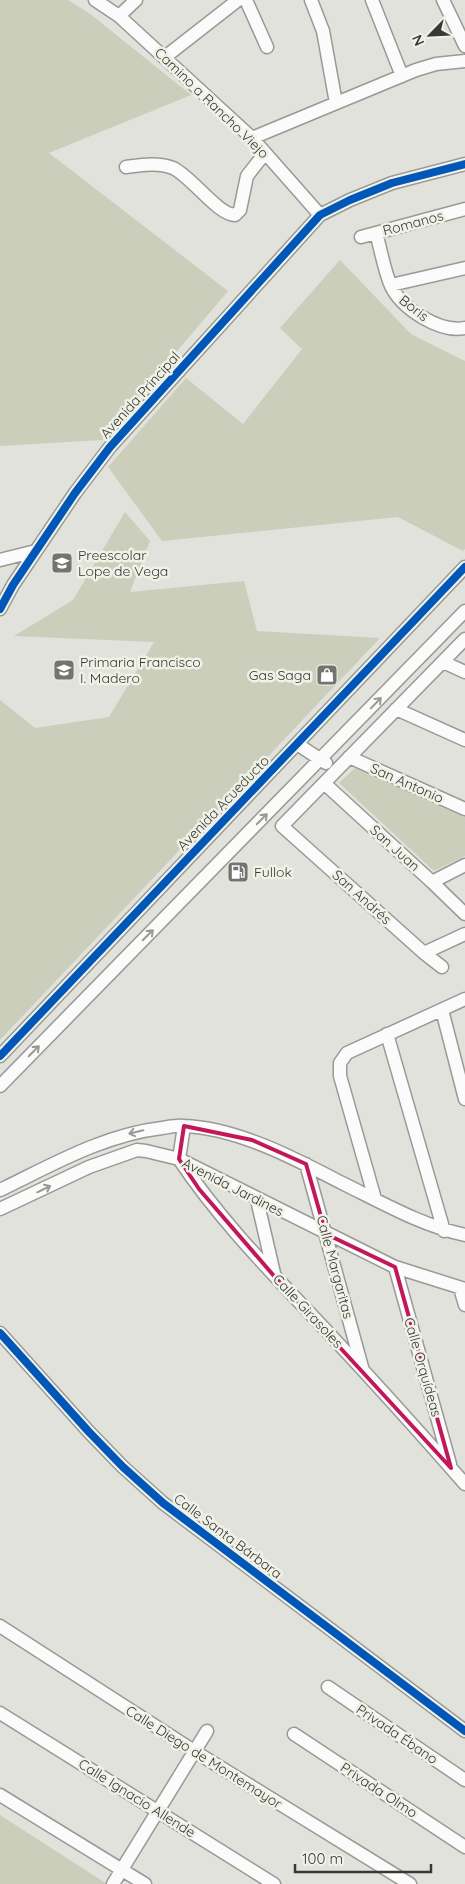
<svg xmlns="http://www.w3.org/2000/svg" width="465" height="1884" viewBox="0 0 465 1884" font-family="Quicksand,sans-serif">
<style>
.green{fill:#cbcebb}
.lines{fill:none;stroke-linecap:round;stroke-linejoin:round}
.minor-casing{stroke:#999996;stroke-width:15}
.minor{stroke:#fafbfa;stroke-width:12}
.cycleway-casing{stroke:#f0f1e7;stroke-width:11}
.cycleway{stroke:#0057b8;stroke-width:8}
.oneway{stroke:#999a97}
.marked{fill:none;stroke:#c2185b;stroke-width:4;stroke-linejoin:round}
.labels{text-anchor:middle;stroke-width:5;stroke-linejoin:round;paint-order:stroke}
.street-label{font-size:14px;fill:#383834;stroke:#f0f1e7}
.poi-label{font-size:14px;fill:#383834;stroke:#f0f1e7;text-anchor:start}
</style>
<rect width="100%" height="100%" fill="#e1e2dc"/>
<path class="green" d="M 0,0 L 68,0 L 89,13 L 191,95 L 49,153 L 228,291 L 102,440 L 0,446 Z
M 340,260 L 411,334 L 465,361 L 465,549 L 463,551 L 398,517 L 162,541 L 108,467 L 186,378 L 243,424 L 302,349 L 280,328 Z
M 125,512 L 150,541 L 130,592 L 244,581 L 257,631 L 380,638 L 0,1040 L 0,700 L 35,728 L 109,717 L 154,642 L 14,636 L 73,600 Z
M 356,767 L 465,816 L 465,856 L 434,871 L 339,783 Z
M 0,1815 L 107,1884 L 0,1884 Z"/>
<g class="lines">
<g class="minor-casing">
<path id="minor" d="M 95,0 L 119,16 L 252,138 L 320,215
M 246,0 L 267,47
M 311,0 L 323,31 L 336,103
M 372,0 L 402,76
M 443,0 L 465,46
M 119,16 L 136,0
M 165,57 L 238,0
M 252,138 L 416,70 L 436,64 L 465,61
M 126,167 C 141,165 158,162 173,168 C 192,177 217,214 235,215 L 240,210 L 247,176 L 265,153
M 376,233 C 381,250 384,270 391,286 C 402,309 440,333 465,328
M 361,237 L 465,209
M 391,285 L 465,268
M 0,560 L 36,551
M 0,609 L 13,585 L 75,493 L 110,447 L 320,215 L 350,200 L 392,183 L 465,164
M 443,662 L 465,672
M 396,709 L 465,740
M 297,744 L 326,763
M 349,757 L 465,809
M 324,783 L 432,882 L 465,914
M 432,882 L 465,865
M 424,953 L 465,934
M 442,967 L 424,953 L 282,826 L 465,639
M 442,1010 L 465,1099
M 387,1034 L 444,1231
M 0,1056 L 465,567
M 0,1086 L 465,611
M 184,1126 L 179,1159 C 223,1225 281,1282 335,1340 C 379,1387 422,1435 465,1484
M 306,1164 L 362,1367
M 0,1190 C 52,1165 103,1135 162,1128 C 169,1127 177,1125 184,1126 C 237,1128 294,1158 340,1182 C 381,1202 420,1225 465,1235
M 375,1199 L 340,1076 L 340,1063 L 347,1053 L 465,999
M 257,1200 L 274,1273
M 0,1209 L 89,1167 L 137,1150 L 146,1151 L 179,1159 L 395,1267 L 465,1289
M 395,1267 L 450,1464
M 460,1288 L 465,1305
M 0,1333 L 89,1432 L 123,1467 L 163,1503 L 465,1731
M 0,1626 L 194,1751 L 410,1884
M 328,1687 L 465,1780
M 0,1713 L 274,1884
M 294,1734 L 465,1847
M 0,1795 L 145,1884
M 113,1884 L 207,1731"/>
</g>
<use href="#minor" class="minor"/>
<g class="cycleway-casing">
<path id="cycleway" d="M 0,609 L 13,585 L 75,493 L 110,447 L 320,215 L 350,200 L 392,183 L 465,164
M 0,1056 L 465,567
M 0,1333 L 89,1432 L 123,1467 L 163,1503 L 465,1731"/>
</g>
<use href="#cycleway" class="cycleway"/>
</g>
<defs><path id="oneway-shaft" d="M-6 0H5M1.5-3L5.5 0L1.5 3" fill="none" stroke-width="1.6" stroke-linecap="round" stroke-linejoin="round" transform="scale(1.25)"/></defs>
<g class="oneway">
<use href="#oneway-shaft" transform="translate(376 703) rotate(-46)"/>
<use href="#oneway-shaft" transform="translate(262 819) rotate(-45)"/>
<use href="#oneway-shaft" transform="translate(148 935) rotate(-45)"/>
<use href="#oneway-shaft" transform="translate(34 1051) rotate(-45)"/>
<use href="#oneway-shaft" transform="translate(136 1132) rotate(166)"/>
<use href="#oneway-shaft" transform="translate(44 1189) rotate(-26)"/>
</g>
<path class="marked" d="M 184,1126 L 252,1140 L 306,1164 L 326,1234 L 395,1267 L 451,1468 L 274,1276 L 199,1189 L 179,1159 Z"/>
<defs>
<g id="school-square" transform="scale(1.125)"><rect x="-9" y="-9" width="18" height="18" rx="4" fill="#73746f" stroke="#f0f1e7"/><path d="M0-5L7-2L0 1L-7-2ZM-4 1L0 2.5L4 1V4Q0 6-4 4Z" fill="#fff"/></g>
<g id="shop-square" transform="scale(1.125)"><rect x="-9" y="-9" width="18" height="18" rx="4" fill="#73746f" stroke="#f0f1e7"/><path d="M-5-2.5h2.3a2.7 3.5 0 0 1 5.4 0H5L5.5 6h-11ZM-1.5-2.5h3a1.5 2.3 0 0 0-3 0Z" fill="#fff"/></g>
<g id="fuel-square" transform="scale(1.125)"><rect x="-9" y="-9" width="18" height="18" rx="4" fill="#73746f" stroke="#f0f1e7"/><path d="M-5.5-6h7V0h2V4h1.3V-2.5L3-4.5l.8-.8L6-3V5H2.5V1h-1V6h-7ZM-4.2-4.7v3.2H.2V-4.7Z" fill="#fff"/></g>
</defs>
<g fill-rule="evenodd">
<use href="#school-square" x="62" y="563"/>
<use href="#school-square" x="64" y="670"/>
<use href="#shop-square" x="327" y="675"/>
<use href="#fuel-square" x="238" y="872"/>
</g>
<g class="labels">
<g class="street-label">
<text transform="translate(212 103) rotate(44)" y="5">Camino a Rancho Viejo</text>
<text transform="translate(413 223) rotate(-15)" y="5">Romanos</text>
<text transform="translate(414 308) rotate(38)" y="5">Boris</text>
<text transform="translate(140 395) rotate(-48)" y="5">Avenida Principal</text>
<text transform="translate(407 783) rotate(24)" y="5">San Antonio</text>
<text transform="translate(223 803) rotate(-46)" y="5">Avenida Acueducto</text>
<text transform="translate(395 848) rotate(42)" y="5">San Juan</text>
<text transform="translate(362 897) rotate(42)" y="5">San Andrés</text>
<text transform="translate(233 1187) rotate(27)" y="5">Avenida Jardines</text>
<text transform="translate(335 1267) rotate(75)" y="5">Calle Margaritas</text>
<text transform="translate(308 1311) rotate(47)" y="5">Calle Girasoles</text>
<text transform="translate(423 1367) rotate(74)" y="5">Calle Orquídeas</text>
<text transform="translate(228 1536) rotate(37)" y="5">Calle Santa Bárbara</text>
<text transform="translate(397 1734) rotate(34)" y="5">Privada Ébano</text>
<text transform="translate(204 1757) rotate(32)" y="5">Calle Diego de Montemayor</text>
<text transform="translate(379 1790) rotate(33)" y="5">Privada Olmo</text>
<text transform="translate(137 1798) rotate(32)" y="5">Calle Ignacio Allende</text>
</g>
<g class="poi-label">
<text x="78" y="560">Preescolar<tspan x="78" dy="16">Lope de Vega</tspan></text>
<text x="80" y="667">Primaria Francisco<tspan x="80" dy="16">I. Madero</tspan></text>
<text x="311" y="680" text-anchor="end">Gas Saga</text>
<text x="254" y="877">Fullok</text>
</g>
</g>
<g transform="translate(430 35) rotate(246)" stroke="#f0f1e7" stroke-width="4" paint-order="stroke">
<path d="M0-4L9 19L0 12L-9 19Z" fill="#383834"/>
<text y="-8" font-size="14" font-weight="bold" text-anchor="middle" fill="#383834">N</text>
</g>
<path d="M295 1864v8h136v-8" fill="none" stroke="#383834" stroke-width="2.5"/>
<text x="302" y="1864" font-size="15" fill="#383834" stroke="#f0f1e7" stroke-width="4" paint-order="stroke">100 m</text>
</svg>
